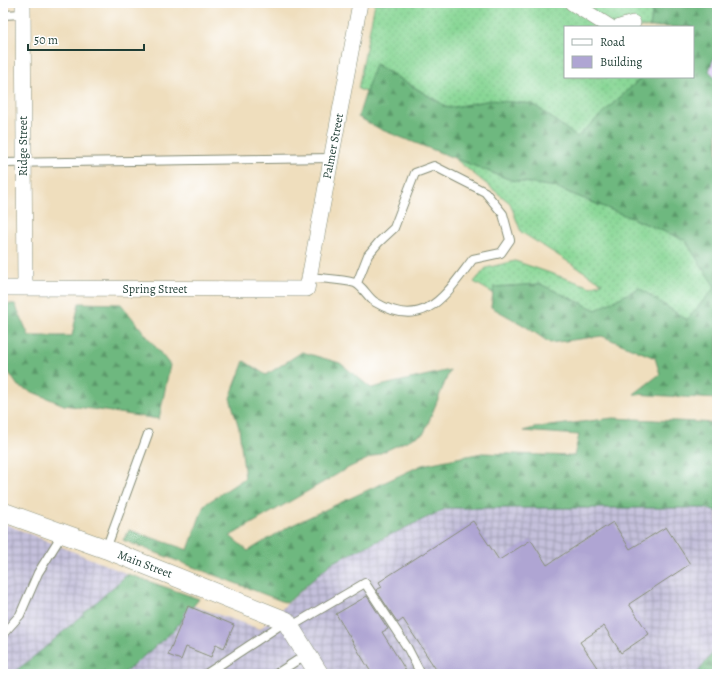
<svg xmlns="http://www.w3.org/2000/svg" width="720" height="677" viewBox="0 0 720 677" font-family="Alegreya,serif">
<style>
.built{fill:#e0d4f4}
.industrial{fill:url(#industrial-grid)}
.grass{fill:url(#grass-dots);stroke:#548a65}
.forest{fill:url(#forest-firs);stroke:#467a5a}
.building{fill:#afa5d3}
.lines{fill:none;stroke-linecap:round;stroke-linejoin:round}
.service-casing{stroke:#878e78;stroke-width:10}
.minor-casing{stroke:#878e78;stroke-width:16}
.tertiary-casing{stroke:#878e78;stroke-width:20}
.service{stroke:#fff;stroke-width:8}
.minor{stroke:#fff;stroke-width:15}
.tertiary{stroke:#fff;stroke-width:19}
.labels{text-anchor:middle;stroke-width:3;stroke-linejoin:round;paint-order:stroke}
.street-label{font-size:12px;fill:#1f3d34;stroke:#fff}
</style>
<defs>
<pattern id="industrial-grid" width="8" height="8" patternUnits="userSpaceOnUse"><rect width="8" height="8" fill="#c4c0db"/><path d="M0 4h8M4 0v8" fill="none" stroke="#9f9db2"/></pattern>
<pattern id="grass-dots" width="8" height="8" patternUnits="userSpaceOnUse"><rect width="8" height="8" fill="#89d796"/><path d="M2 2h.1M6 6h.1" fill="none" stroke="#76b982" stroke-width="1.8" stroke-linecap="round"/></pattern>
<pattern id="forest-firs" width="22" height="20" patternUnits="userSpaceOnUse"><rect width="22" height="20" fill="#6eb87f"/><path d="M5 1l3.5 6h-7zM16 11l3.5 6h-7z" fill="#5a9769"/></pattern>
</defs>
<rect width="100%" height="100%" fill="#fff"/>
<filter id="ink" filterUnits="userSpaceOnUse"><feTurbulence type="fractalNoise" baseFrequency=".025" numOctaves="2"/><feDisplacementMap in="SourceGraphic" scale="8" xChannelSelector="R" yChannelSelector="G"/><feConvolveMatrix kernelMatrix="1 2 1 2 8 2 1 2 1" color-interpolation-filters="sRGB"/></filter>
<filter id="wash" filterUnits="userSpaceOnUse"><feTurbulence type="fractalNoise" baseFrequency=".012" numOctaves="4" result="noise"/><feDisplacementMap in="SourceGraphic" scale="16" xChannelSelector="R" yChannelSelector="G"/><feGaussianBlur stdDeviation="0.9" result="paint"/><feColorMatrix in="noise" values="0 0 0 0 0 0 0 0 0 0 0 0 0 0 0 0 0 1.4 0 .05"/><feComposite in="paint" operator="in"/></filter>
<g filter="url(#wash)">
<rect width="100%" height="100%" fill="#efdebd"/>
<path class="built" d="M 717,48 L 717,79 L 709,71 Z"/>
<path class="industrial" d="M 447,508 L 705,508 L 717,512 L 717,647 L 697,674 L 123,674 L 173,631 L 194,606 L 260,629 L 331,563 Z
M 3,523 L 128,574 L 47,647 L 12,674 L 3,674 Z"/>
<path class="grass" d="M 375,3 L 654,3 L 650,27 L 565,27 L 565,77 L 642,77 L 577,137 L 533,104 L 491,100 L 449,108 L 376,64 L 366,92 L 358,89 Z
M 454,158 L 511,180 L 555,187 L 685,240 L 715,287 L 687,320 L 639,288 L 596,310 L 540,284 L 494,287 L 493,293 L 474,282 L 486,268 L 515,261 L 591,287 L 602,283 L 521,232 L 510,203 Z"/>
<path class="forest" d="M 654,3 L 717,3 L 717,48 L 709,71 L 717,79 L 717,399 L 634,394 L 660,374 L 655,358 L 602,336 L 550,343 L 525,326 L 491,307 L 494,287 L 540,284 L 596,310 L 639,288 L 687,320 L 715,287 L 685,240 L 555,187 L 511,180 L 382,130 L 358,117 L 375,64 L 449,108 L 491,100 L 533,104 L 577,137 L 642,77 L 693,77 L 693,27 L 650,27 Z
M 79,303 L 121,304 L 170,365 L 159,419 L 64,405 L 18,386 L 3,364 L 3,304 L 15,304 L 29,336 L 72,336 Z
M 302,352 L 340,363 L 371,388 L 450,370 L 424,433 L 348,468 L 230,536 L 248,551 L 290,526 L 422,465 L 482,453 L 574,456 L 579,435 L 523,431 L 534,428 L 613,418 L 717,423 L 717,512 L 705,508 L 447,508 L 331,563 L 287,603 L 123,540 L 129,530 L 188,550 L 204,505 L 245,478 L 239,428 L 230,398 L 244,361 L 266,375 Z
M 128,574 L 199,599 L 173,631 L 123,674 L 12,674 L 47,646 Z
M 717,647 L 717,673 L 697,674 Z"/>
<g id="blocks">
<path class="building" d="M 473,521 L 499,560 L 531,540 L 547,565 L 613,522 L 630,549 L 666,527 L 690,564 L 629,604 L 649,634 L 621,653 L 604,626 L 580,642 L 598,669 L 591,674 L 439,674 L 403,619 L 398,623 L 376,590 L 382,587 L 379,582 Z
M 367,596 L 388,629 L 382,632 L 408,674 L 372,674 L 336,614 Z
M 188,606 L 234,625 L 224,648 L 216,644 L 211,657 L 186,647 L 181,660 L 168,655 Z"/>
</g>
</g>
<g filter="url(#ink)">
<use href="#blocks" fill-opacity="0" stroke="#878e78" stroke-width="1"/>
<g class="lines">
<g class="service-casing">
<path id="service" d="M 3,15 L 23,14
M 3,163 L 331,158
M 309,277 C 324,279 341,279 355,283 C 363,286 368,298 375,302 C 425,332 446,294 473,259 L 501,253 L 510,240 L 503,214 L 485,192 L 434,166 L 415,173 L 394,228 L 379,242 L 368,255 L 357,283
M 106,549 L 148,434
M 290,627 L 365,583 L 407,647 L 421,674
M 3,634 L 20,615 L 38,573 L 63,533
M 206,674 L 285,622
M 276,674 L 307,654"/>
</g>
<g class="minor-casing">
<path id="minor" d="M 23,3 L 25,288
M 572,3 L 610,27
M 620,27 L 633,23
M 3,288 L 307,289 L 360,3"/>
</g>
<g class="tertiary-casing">
<path id="tertiary" d="M 3,512 L 106,549 L 286,621 L 319,674"/>
</g>
<use href="#service" class="service"/>
<use href="#minor" class="minor"/>
<use href="#tertiary" class="tertiary"/>
</g>
</g>
<g class="labels">
<g class="street-label">
<text transform="translate(23 146) rotate(-90)" y="4">Ridge Street</text>
<text transform="translate(333 146) rotate(-79)" y="4">Palmer Street</text>
<text x="155" y="293">Spring Street</text>
<text transform="translate(145 564) rotate(21)" y="4">Main Street</text>
</g>
</g>
<rect width="720" height="677" fill="none" stroke="#fff" stroke-width="16"/>
<rect x="564" y="26" width="130" height="52" fill="#ffffff" stroke="#a5b1ae"/>
<rect x="572" y="39" width="20" height="6" fill="#ffffff" stroke="#a5b1ae"/>
<text x="600" y="46" font-size="12" fill="#1f3d34">Road</text>
<rect x="572" y="56" width="20" height="12" fill="#afa5d3" stroke="#a5b1ae"/>
<text x="600" y="66" font-size="12" fill="#1f3d34">Building</text>
<path d="M28 44v6h116v-6" fill="none" stroke="#1f3d34" stroke-width="2"/>
<text x="34" y="44" font-size="12" fill="#1f3d34" stroke="#ffffff" stroke-width="3" paint-order="stroke">50 m</text>
</svg>
